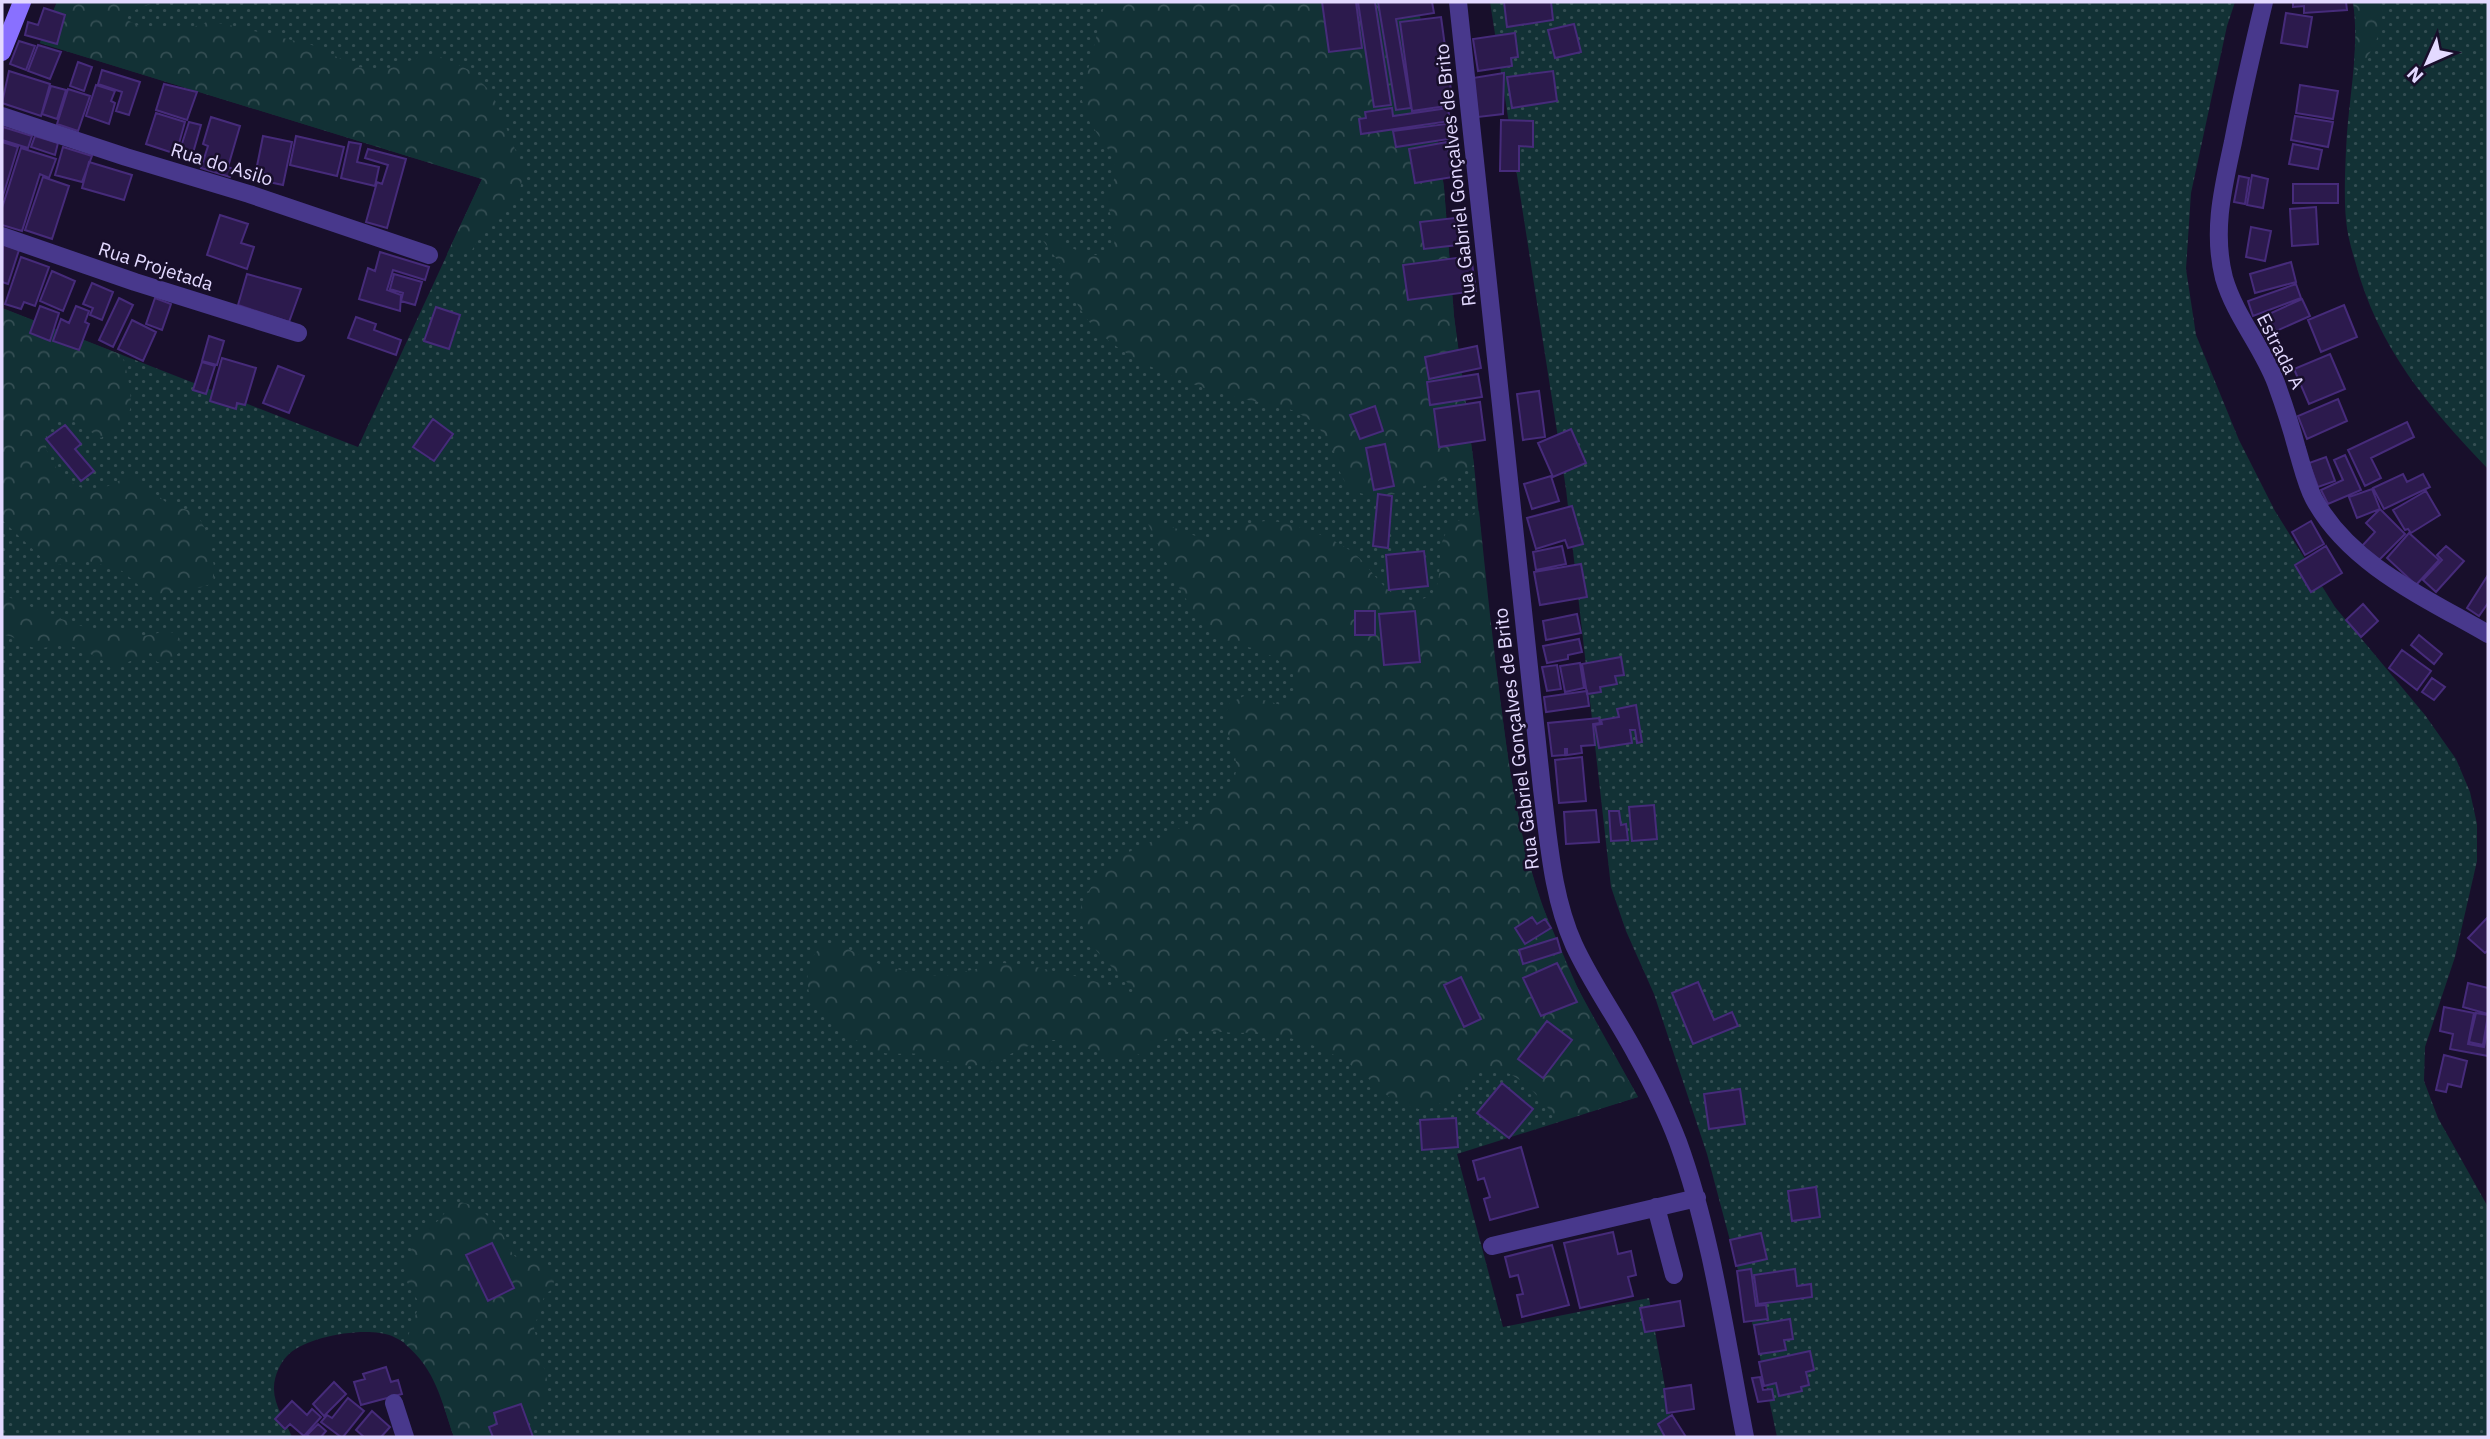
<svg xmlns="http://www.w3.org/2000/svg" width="2490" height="1439" viewBox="0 0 2490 1439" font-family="'IBM Plex Sans',sans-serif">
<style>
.grass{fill:url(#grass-dots)}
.forest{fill:url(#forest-crowns)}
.building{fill:#2c1a4d;stroke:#462b7a;stroke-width:2}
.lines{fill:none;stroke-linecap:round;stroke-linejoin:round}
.street{stroke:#48388c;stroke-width:18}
.secondary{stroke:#8970ff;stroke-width:18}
.labels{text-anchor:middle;stroke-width:5;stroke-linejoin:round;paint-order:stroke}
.street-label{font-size:19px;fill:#e3d9ff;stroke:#180f2b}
</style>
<defs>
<pattern id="grass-dots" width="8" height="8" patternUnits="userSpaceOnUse" patternTransform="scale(1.75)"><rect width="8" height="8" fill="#123135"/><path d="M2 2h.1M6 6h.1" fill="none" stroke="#344e53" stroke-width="1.8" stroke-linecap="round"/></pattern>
<pattern id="forest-crowns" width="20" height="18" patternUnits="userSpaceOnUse" patternTransform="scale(1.75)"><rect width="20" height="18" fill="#123135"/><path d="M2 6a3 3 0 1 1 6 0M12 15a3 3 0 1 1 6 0" fill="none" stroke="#344e53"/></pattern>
</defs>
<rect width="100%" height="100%" fill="#180f2b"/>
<path class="grass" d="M 57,2 L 1418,2 L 1444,188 L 1454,316 L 1474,465 L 1489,616 L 1509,766 L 1524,847 L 1541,903 L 1578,989 L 1638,1097 L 1457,1154 L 1503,1327 L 1649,1298 L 1674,1437 L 454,1437 C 444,1410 438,1375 418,1354 C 411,1347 401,1340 392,1336 C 366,1326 309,1336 289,1354 C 281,1361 274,1376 274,1387 C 273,1404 286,1422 292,1437 L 2,1437 L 2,308 L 358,447 L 482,179 L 40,43 Z
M 1490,2 L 2235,2 L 2227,26 L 2191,193 L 2186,269 L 2196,335 L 2239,440 L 2275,511 L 2335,607 L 2425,715 L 2456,759 L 2470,792 L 2477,824 L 2477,861 L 2455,957 L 2425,1047 L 2424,1081 L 2438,1118 L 2488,1207 L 2488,1437 L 1777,1437 L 1756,1338 L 1707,1154 L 1654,994 L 1626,931 L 1611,887 L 1566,489 Z
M 2353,2 L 2488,2 L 2488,469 C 2427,405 2378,348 2355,261 C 2351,248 2347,233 2346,220 C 2344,197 2345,173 2346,150 C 2348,100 2360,52 2353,2 Z"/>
<path class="forest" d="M 57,2 L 167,2 C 150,3 137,7 123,18 L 139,26 L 188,29 L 207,22 L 225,24 L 312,45 L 358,67 L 385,70 L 425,55 L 444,58 L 469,70 L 492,93 L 524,171 L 519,194 L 512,206 L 486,225 L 471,252 L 447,254 L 482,179 L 40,43 Z
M 1105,2 L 1418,2 L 1444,188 L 1454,317 L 1474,465 C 1444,478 1358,523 1340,472 C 1338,467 1338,462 1336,457 C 1329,436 1314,420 1294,411 C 1277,404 1261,403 1243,399 C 1191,386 1112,359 1082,312 C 1073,299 1070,282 1062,268 C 1054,254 1044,242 1034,229 L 1086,255 L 1105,255 L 1114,247 L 1115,233 L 1106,197 L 1116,175 L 1114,158 L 1090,123 L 1081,98 Z
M 2353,2 L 2382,2 C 2384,34 2373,51 2354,75 L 2356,22 Z
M 2,308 L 122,355 C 127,371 137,407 125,422 C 120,428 108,432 101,438 C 84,429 70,413 50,420 C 45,430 44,447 49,457 C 56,471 76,490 92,490 C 105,491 119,478 133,476 L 167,503 L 196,513 L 207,532 L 214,566 L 214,578 L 208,585 L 199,588 L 185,587 L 151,596 L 122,571 L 85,560 L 59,565 L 45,561 L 2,520 Z
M 1479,511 C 1486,579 1493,646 1502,713 C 1510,776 1520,840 1541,901 C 1564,970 1602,1034 1638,1097 L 1559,1121 C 1539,1098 1517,1065 1483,1070 C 1476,1071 1469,1074 1464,1079 C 1461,1082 1461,1086 1458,1089 C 1450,1101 1436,1106 1422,1110 C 1409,1106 1395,1102 1384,1093 C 1377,1088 1371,1080 1364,1075 C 1335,1051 1300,1038 1263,1033 C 1254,1032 1245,1033 1236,1033 C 1207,1032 1193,1026 1164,1040 C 1152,1046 1143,1054 1131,1057 C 1105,1062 1079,1040 1054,1040 C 1031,1039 1005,1061 979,1065 C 958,1068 941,1058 922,1054 C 908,1052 894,1056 880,1052 C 863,1046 819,1019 812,1003 C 804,980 805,956 827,943 L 846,948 L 879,964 L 915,974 L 944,976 L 1003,963 L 1027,965 L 1084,978 L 1137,994 C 1122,973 1092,954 1083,928 C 1082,924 1079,917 1080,913 C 1082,891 1111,862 1129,852 C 1161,836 1230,813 1236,771 C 1238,755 1227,734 1223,719 L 1230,703 L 1246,695 L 1281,705 L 1295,696 L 1293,674 C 1280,661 1270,653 1252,648 C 1244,646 1234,647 1226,642 C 1183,613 1167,560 1144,516 L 1206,540 C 1226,532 1244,522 1266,521 C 1287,520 1334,538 1351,551 C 1373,566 1388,608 1422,599 C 1451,591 1431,552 1448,530 C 1456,520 1467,516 1479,511 Z
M 2,594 L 47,614 L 93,630 L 118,628 L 144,636 L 167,631 L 174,633 L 180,639 L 179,653 L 164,663 L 157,662 L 149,650 C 106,682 104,651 64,645 C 53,644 42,651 31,647 C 20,644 14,634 2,635 Z
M 455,1202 C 477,1202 495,1219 505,1239 C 509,1246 509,1251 516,1257 C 524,1263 528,1258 536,1260 C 550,1264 556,1276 553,1289 L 545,1294 L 534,1328 L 548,1384 L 545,1399 L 536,1410 L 500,1428 L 488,1437 L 454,1437 C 441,1400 436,1370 405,1344 L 417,1311 L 418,1301 L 407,1282 L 405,1271 L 415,1236 C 421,1229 428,1228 435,1223 C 443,1218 446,1208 455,1202 Z"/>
<path class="building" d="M 1322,2 L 1356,2 L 1362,48 L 1329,52 Z
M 1358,2 L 1375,2 L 1391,105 L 1374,107 Z
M 1378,2 L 1432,2 L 1434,13 L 1396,19 L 1411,108 L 1396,110 Z
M 1504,2 L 1551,2 L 1553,20 L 1507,27 Z
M 2293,2 L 2346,2 L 2347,10 L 2304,13 L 2304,6 L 2293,7 Z
M 44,8 L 65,15 L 57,44 L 25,35 L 28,22 L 38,25 Z
M 2286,13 L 2312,17 L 2307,47 L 2281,43 Z
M 1441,17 L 1453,105 L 1412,111 L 1400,22 Z
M 1574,24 L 1581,52 L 1555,58 L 1548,30 Z
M 1515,33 L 1518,57 L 1511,58 L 1512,66 L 1478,71 L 1473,39 Z
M 19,41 L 35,46 L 26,70 L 10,64 Z
M 38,45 L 61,52 L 50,79 L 28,71 Z
M 78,62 L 92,67 L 84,91 L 70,86 Z
M 102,70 L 140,82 L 129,115 L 116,111 L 122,92 L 98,84 Z
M 9,71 L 50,84 L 41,116 L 2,103 Z
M 1553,71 L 1557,101 L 1512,108 L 1507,77 Z
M 1504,73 L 1503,114 L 1478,117 L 1473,78 Z
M 164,84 L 197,92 L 187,120 L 156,110 Z
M 96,85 L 115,91 L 111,101 L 115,103 L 109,124 L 86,116 Z
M 2300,85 L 2338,91 L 2333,119 L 2296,113 Z
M 51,86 L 66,90 L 57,119 L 42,114 Z
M 68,89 L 90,96 L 78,131 L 57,124 Z
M 1392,108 L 1393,116 L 1448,108 L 1450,121 L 1361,134 L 1359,119 L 1366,118 L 1365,112 Z
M 156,113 L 185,122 L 176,154 L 146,144 Z
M 2295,116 L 2333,122 L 2328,147 L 2291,140 Z
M 211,117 L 240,126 L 228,167 L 233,169 L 230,177 L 201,168 L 208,146 L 203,144 Z
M 1501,120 L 1533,121 L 1533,147 L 1519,146 L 1519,171 L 1500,171 Z
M 189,122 L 201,125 L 191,160 L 178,156 Z
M 1453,123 L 1455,138 L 1396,147 L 1393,131 Z
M 3,127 L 32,136 L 28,148 L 2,140 Z
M 35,136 L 58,143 L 55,155 L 31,147 Z
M 263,136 L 292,142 L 283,185 L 264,181 L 266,173 L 256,171 Z
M 296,136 L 344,147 L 337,176 L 290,165 Z
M 2,142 L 18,147 L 2,199 Z
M 349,142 L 361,144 L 357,162 L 379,167 L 375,186 L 341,178 Z
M 1447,142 L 1453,177 L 1415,183 L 1409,149 Z
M 2293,144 L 2322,150 L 2318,169 L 2289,164 Z
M 63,147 L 92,156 L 82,182 L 55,175 Z
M 21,148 L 56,159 L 49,178 L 40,174 L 22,231 L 2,225 L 2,208 Z
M 368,149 L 406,159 L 387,228 L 366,222 L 377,182 L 382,184 L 388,165 L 365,158 Z
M 89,162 L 132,175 L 124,200 L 82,188 Z
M 2252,175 L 2268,179 L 2263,208 L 2247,205 Z
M 2239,176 L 2249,178 L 2245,204 L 2234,202 Z
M 43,177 L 69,186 L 52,239 L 25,230 Z
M 2293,184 L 2338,184 L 2338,203 L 2293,203 Z
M 2316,207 L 2318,244 L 2292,246 L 2290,209 Z
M 220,215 L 248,224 L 241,243 L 254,247 L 247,269 L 207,255 Z
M 1463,217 L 1466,244 L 1424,249 L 1420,222 Z
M 2251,227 L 2271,231 L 2265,261 L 2246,257 Z
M 3,244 L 19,250 L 8,284 L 2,282 Z
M 380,252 L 429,267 L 425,280 L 393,270 L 387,290 L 401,295 L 400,311 L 359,299 L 368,268 L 375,271 Z
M 1471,256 L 1476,291 L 1408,300 L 1403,265 Z
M 21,257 L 49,267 L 35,306 L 24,302 L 21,309 L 5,304 Z
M 2291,262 L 2296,282 L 2255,293 L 2250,274 Z
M 52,271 L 75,281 L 63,311 L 40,301 Z
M 247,274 L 301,289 L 289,322 L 238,305 Z
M 394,274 L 422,282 L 415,305 L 401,301 L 403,293 L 390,289 Z
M 92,283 L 113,292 L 102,320 L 90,315 L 93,308 L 83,304 Z
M 2296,284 L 2301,298 L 2253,316 L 2248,301 Z
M 119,298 L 133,305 L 113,347 L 99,340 Z
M 155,298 L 171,304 L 162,330 L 146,324 Z
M 2302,299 L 2310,316 L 2265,336 L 2258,319 Z
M 2344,305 L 2357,337 L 2321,352 L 2308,320 Z
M 40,306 L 59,313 L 50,341 L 30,333 Z
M 76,306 L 89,311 L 85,322 L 89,324 L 79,350 L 53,341 L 61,319 L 69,323 Z
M 436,307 L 460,315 L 449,349 L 424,341 Z
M 356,317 L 376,324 L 374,330 L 401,340 L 396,355 L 348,338 Z
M 132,320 L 156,332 L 143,361 L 118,349 Z
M 209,336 L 224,341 L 217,365 L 202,361 Z
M 1477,346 L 1481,368 L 1429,379 L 1425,357 Z
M 2330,354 L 2345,389 L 2309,404 L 2294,369 Z
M 222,358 L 256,368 L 245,405 L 237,403 L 236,409 L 210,401 Z
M 202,362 L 215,366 L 206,394 L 193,390 Z
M 278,366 L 304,376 L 289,413 L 263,403 Z
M 1478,374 L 1482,397 L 1430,405 L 1427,382 Z
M 1539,391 L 1545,437 L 1523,440 L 1517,394 Z
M 2338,399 L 2347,421 L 2307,439 L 2298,416 Z
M 1480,402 L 1485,440 L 1439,447 L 1434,409 Z
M 1375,406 L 1383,431 L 1360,439 L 1350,415 Z
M 433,419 L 453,434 L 434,461 L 413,447 Z
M 2407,422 L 2414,437 L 2371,458 L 2381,478 L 2365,486 L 2348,450 Z
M 65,425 L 81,444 L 75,449 L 94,471 L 81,481 L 46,439 Z
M 1571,429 L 1586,463 L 1553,477 L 1538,443 Z
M 1385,444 L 1394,486 L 1374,490 L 1366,448 Z
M 2345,455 L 2361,490 L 2328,504 L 2321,490 L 2343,480 L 2334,460 Z
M 2326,457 L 2335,481 L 2318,487 L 2309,463 Z
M 2403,474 L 2407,482 L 2423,474 L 2430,487 L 2384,509 L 2373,488 Z
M 1551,476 L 1559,501 L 1532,509 L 1524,484 Z
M 2372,489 L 2380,509 L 2357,518 L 2349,497 Z
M 2426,491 L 2440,515 L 2411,533 L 2408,529 L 2405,530 L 2393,510 Z
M 1378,494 L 1392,496 L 1388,548 L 1373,546 Z
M 1572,506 L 1583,544 L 1568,548 L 1565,540 L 1536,549 L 1527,518 Z
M 2380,509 L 2405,534 L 2377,562 L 2362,546 L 2375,532 L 2366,523 Z
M 2311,521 L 2324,544 L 2305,555 L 2292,532 Z
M 2409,533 L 2439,560 L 2416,585 L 2387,558 Z
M 1562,546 L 1566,564 L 1536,570 L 1533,552 Z
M 2326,546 L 2342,573 L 2311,592 L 2295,565 Z
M 2446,546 L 2464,561 L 2436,592 L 2423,580 L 2442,560 L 2437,555 Z
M 1424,551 L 1428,586 L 1389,590 L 1386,555 Z
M 1581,564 L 1587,597 L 1540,605 L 1534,572 Z
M 2488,575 L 2488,603 L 2479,616 L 2467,608 Z
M 2363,604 L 2378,621 L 2361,637 L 2346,620 Z
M 1355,611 L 1375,611 L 1375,635 L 1355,635 Z
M 1415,611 L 1420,662 L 1384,665 L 1379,614 Z
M 1577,614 L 1581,633 L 1546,640 L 1543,621 Z
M 2419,635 L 2442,654 L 2434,664 L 2411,645 Z
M 1579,639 L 1582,652 L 1568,655 L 1568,659 L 1547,663 L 1543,646 Z
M 2402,650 L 2431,671 L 2417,690 L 2389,668 Z
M 1621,657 L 1624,675 L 1615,676 L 1617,684 L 1600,687 L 1601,692 L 1587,694 L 1582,664 Z
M 1580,663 L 1584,688 L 1565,692 L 1560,666 Z
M 1557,665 L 1561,689 L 1547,691 L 1542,667 Z
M 2432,678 L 2445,687 L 2434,700 L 2422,692 Z
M 1587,691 L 1589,706 L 1546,712 L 1544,697 Z
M 1636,705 L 1642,742 L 1637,743 L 1635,730 L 1630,730 L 1632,743 L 1599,748 L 1595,725 L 1602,724 L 1601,720 L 1619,717 L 1617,709 Z
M 1599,718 L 1600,723 L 1593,724 L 1595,745 L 1581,746 L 1582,753 L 1567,755 L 1567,749 L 1565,749 L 1565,755 L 1552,756 L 1548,723 Z
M 1582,757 L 1586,801 L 1559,803 L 1555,760 Z
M 1654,805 L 1657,839 L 1632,841 L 1629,807 Z
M 1596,810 L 1599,842 L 1566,844 L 1564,812 Z
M 1609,811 L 1619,811 L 1621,825 L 1626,824 L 1628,840 L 1611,841 Z
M 1532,917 L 1537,924 L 1545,919 L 1551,928 L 1525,944 L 1515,928 Z
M 2488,917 L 2488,950 L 2485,953 L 2468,938 Z
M 1557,938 L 1561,952 L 1523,964 L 1519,950 Z
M 1557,963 L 1577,1002 L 1541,1016 L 1523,978 Z
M 1461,977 L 1481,1019 L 1464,1027 L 1444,985 Z
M 1698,982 L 1714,1020 L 1732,1012 L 1738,1026 L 1693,1044 L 1672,993 Z
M 2468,983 L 2488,988 L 2488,1014 L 2463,1007 Z
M 2444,1007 L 2474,1013 L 2468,1044 L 2484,1047 L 2488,1028 L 2488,1056 L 2450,1049 L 2453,1034 L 2440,1031 Z
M 2476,1013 L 2488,1015 L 2483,1045 L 2469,1042 Z
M 1547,1021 L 1572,1040 L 1543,1078 L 1518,1059 Z
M 2444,1055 L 2467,1061 L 2461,1087 L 2448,1084 L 2446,1092 L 2436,1090 Z
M 1502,1083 L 1533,1109 L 1509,1138 L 1477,1113 Z
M 1740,1089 L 1745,1124 L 1709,1129 L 1704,1094 Z
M 1456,1118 L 1458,1147 L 1422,1150 L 1420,1120 Z
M 1521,1147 L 1538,1207 L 1490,1220 L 1484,1199 L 1490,1197 L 1484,1178 L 1478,1180 L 1473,1161 Z
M 1816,1187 L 1820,1217 L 1792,1221 L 1788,1191 Z
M 1613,1232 L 1618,1254 L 1631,1251 L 1636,1275 L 1628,1277 L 1633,1296 L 1580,1308 L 1564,1243 Z
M 1761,1233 L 1767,1259 L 1736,1266 L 1730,1240 Z
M 492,1243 L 514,1288 L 488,1301 L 466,1255 Z
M 1552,1245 L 1569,1305 L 1522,1317 L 1517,1295 L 1523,1294 L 1518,1275 L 1510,1277 L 1505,1257 Z
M 1751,1269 L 1756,1306 L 1766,1305 L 1768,1319 L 1744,1322 L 1737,1271 Z
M 1795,1269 L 1797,1286 L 1811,1284 L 1812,1297 L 1758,1304 L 1754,1275 Z
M 1680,1301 L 1684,1326 L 1645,1332 L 1640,1308 Z
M 1790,1319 L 1793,1339 L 1784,1340 L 1786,1350 L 1759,1354 L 1754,1325 Z
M 1810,1351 L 1814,1370 L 1806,1372 L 1809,1385 L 1801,1387 L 1802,1391 L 1779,1396 L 1776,1383 L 1764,1386 L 1759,1362 Z
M 386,1367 L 391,1382 L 398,1380 L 402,1394 L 361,1405 L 354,1382 L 365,1379 L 363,1374 Z
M 1760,1377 L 1763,1390 L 1772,1389 L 1774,1400 L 1758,1402 L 1752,1378 Z
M 334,1382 L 346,1394 L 324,1416 L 313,1404 Z
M 1691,1385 L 1694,1409 L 1667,1413 L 1664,1389 Z
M 348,1398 L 364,1411 L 343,1437 L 341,1437 L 321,1422 L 327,1415 L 332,1418 Z
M 292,1401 L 307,1415 L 312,1409 L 321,1417 L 304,1436 L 290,1424 L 285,1429 L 275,1419 Z
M 521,1404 L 533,1437 L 493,1437 L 489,1427 L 497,1424 L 494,1413 Z
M 372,1411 L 390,1427 L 381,1437 L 364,1437 L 356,1430 Z
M 1672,1415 L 1686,1437 L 1665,1437 L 1658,1424 Z
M 318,1424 L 326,1431 L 321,1437 L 310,1437 L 307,1435 Z"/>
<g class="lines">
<path class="street" d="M 1458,2 L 1542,789 C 1549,842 1552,896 1574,945 C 1592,984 1617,1018 1637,1056 C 1652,1083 1667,1113 1678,1142 C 1712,1235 1726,1340 1745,1437
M 2264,2 C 2253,48 2242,95 2233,142 C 2223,188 2212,231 2224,278 C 2235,316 2262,346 2276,383 C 2284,405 2291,426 2297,449 C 2302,465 2306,484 2314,499 C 2350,565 2426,598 2488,634
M 2,116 L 126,157 L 249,194 L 429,255
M 2,236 L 135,282 L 298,333
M 1656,1207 L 1674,1275
M 1492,1246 L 1697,1198
M 394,1403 L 405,1437"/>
<path class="secondary" d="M 2,52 L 22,2"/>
</g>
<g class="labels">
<g class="street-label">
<text transform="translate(222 164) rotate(17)" y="7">Rua do Asilo</text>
<text transform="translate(1455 175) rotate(-96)" y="7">Rua Gabriel Gonçalves de Brito</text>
<text transform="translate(156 266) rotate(18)" y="7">Rua Projetada</text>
<text transform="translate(2281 351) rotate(63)" y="7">Estrada A</text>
<text transform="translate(1516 739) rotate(-97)" y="7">Rua Gabriel Gonçalves de Brito</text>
</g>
</g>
<rect width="2490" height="1439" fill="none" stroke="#e3d9ff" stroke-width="7"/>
<g transform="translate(2427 63) rotate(225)" stroke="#180f2b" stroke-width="5" paint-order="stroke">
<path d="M0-5L12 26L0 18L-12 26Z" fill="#e3d9ff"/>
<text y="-10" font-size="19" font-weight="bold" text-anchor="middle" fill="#e3d9ff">N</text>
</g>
</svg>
